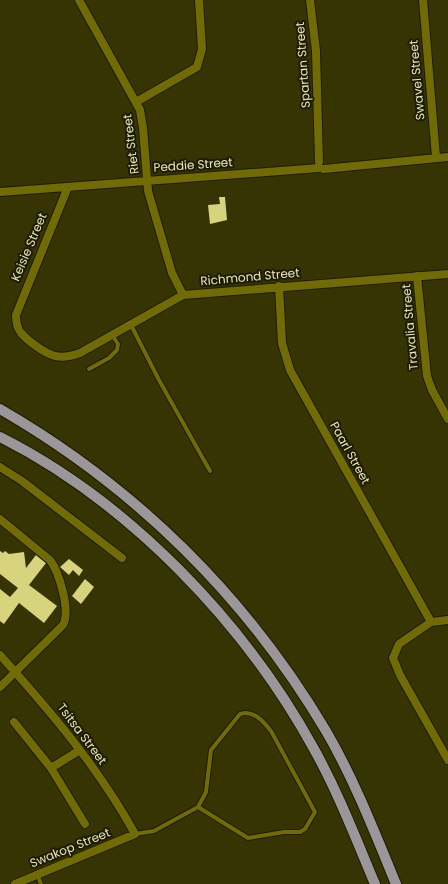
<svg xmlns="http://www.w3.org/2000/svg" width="448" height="884" viewBox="0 0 448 884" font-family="Poppins,sans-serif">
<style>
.building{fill:#d8d37d}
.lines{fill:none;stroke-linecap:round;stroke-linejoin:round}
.service-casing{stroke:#1d1b02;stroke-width:6}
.minor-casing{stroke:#1d1b02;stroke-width:10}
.primary-casing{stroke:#1d1b02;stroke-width:12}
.service{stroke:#716b05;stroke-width:4}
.minor{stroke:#716b05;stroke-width:8}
.primary{stroke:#9a9699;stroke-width:10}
.labels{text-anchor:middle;stroke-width:4;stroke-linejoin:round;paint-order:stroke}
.street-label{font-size:12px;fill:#e6e4bb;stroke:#1d1b02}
</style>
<rect width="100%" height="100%" fill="#373403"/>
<path class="building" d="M 219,197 L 225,197 L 227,220 L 210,224 L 208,205 L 220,204 Z
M 0,551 L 3,553 L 5,551 L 9,554 L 24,552 L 26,568 L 36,555 L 46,563 L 29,585 L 57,606 L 44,623 L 19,603 L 4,624 L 0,621 L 0,589 L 10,597 L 18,588 L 0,574 Z
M 69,559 L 83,570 L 79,576 L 73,570 L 69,575 L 60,567 Z
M 85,579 L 94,587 L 81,604 L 72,596 Z"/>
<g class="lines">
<g class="service-casing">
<path id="service" d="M 131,325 L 159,380 L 210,471
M 89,369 L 109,358 L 117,350 L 118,344 L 112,335
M 135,834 L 154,831 L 198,807 L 206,792 L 211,750 L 240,714 C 253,709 264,722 271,731 L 315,812 L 305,829 L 300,832 L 284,832 L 248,838 L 198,807
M 37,874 L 41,884"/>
</g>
<g class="minor-casing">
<path id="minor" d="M 79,0 L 140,110 L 143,128 L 148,191 L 172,273 L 183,295
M 310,0 L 316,51 L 319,162
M 423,0 L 436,157
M 136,102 L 197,67 L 202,49 L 199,0
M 324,169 L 448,157
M 68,187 L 16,315 C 16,321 17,328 21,333 C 28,341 44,353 55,356 C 64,358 72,356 80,353 L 183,295 L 448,274
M 0,192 L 319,168
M 417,276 L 427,376 L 432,390 L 448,419
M 279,286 L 282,343 L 290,370 L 431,622
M 0,467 L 22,481 L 122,558
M 0,519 L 50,560 C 59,572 71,611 63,625 L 0,687
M 448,620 L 431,622 L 399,644 L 393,658 L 400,675 L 448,760
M 0,655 C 50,711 99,768 135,834 L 15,884
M 14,722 L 51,768
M 80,750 L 51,768 L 85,824"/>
</g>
<g class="primary-casing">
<path id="primary" d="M 0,409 C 135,487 246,596 326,731 C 354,779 375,833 396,884
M 0,437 C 129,502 245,623 314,749 C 338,792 356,839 375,884"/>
</g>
<use href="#service" class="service"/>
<use href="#minor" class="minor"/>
<use href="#primary" class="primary"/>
</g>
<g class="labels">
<g class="street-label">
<text transform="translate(303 65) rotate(-94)" y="4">Spartan Street</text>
<text transform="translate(417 80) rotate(-95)" y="4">Swavel Street</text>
<text transform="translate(131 144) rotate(-97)" y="4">Riet Street</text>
<text transform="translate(193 165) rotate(-4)" y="4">Peddie Street</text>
<text transform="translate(29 247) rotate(-67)" y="4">Keisie Street</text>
<text transform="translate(250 277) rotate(-5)" y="4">Richmond Street</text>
<text transform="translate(410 327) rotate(-95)" y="4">Travalia Street</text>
<text transform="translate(350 453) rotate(61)" y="4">Paarl Street</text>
<text transform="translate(82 734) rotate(53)" y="4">Tsitsa Street</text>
<text transform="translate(70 848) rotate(-22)" y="4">Swakop Street</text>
</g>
</g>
</svg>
